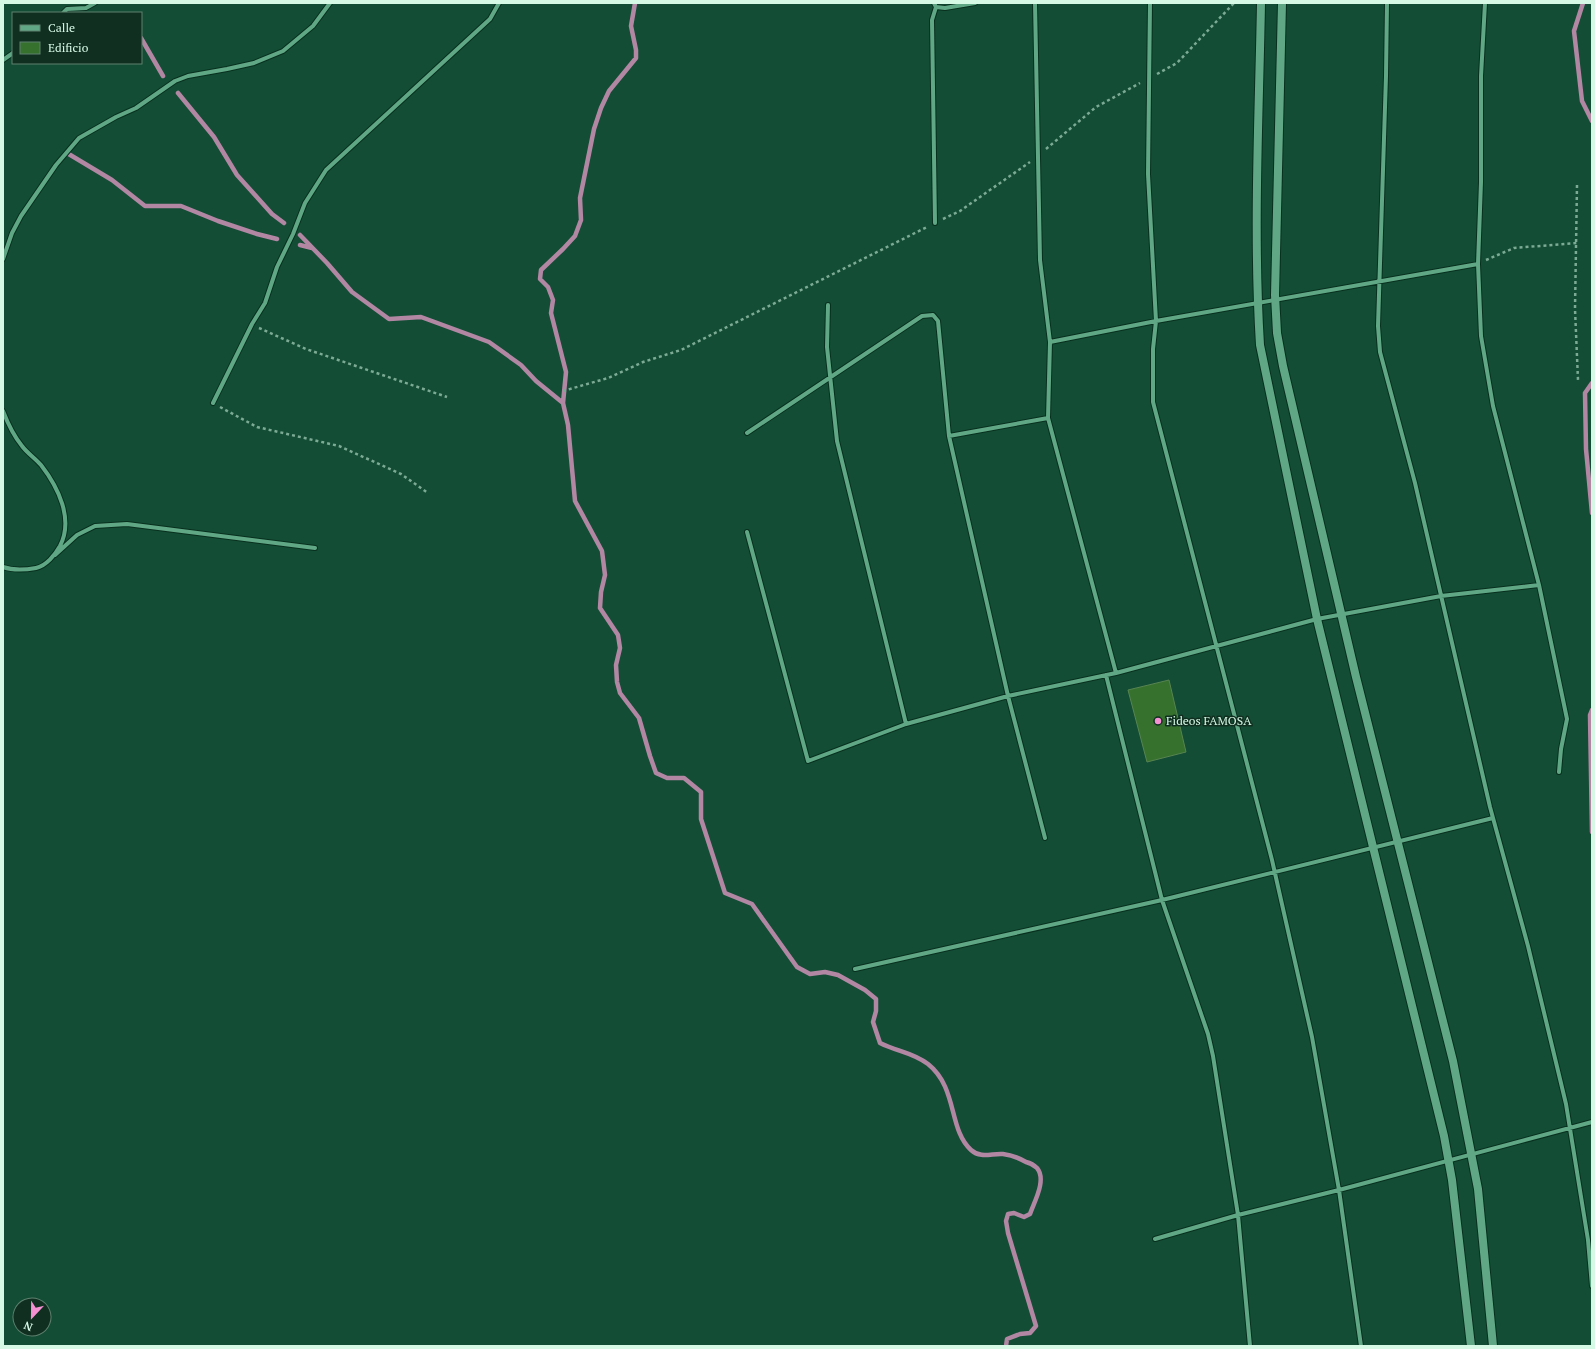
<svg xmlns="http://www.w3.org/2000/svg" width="1595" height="1349" viewBox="0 0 1595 1349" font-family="'PT Serif',serif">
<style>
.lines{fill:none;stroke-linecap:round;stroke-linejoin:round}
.stream{stroke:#b187a4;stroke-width:4.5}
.building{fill:#36712e;stroke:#578451}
.minor-casing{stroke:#08301f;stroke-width:6}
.secondary-casing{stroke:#08301f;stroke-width:10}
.path{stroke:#7caa94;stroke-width:2.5;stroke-dasharray:3 3;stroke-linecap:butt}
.minor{stroke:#60a885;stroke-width:4}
.secondary{stroke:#60a885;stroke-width:8}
.poi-dot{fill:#f591d2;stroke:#102f21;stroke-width:1.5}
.labels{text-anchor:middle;stroke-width:3;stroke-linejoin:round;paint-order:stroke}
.poi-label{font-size:12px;fill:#d5f9e5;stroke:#102f21;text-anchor:start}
</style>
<rect width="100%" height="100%" fill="#134d35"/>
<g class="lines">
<path class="stream" d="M 635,3 L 631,26 L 636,50 L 636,58 L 609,91 L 601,108 L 594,129 L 580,198 L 581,220 L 575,236 L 563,249 L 541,270 L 540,279 L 548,287 L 553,300 L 551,313 L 566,372 L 563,403 L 568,425 L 575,501 L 602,551 L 605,575 L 601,592 L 600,608 L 618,635 L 620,648 L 616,665 L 617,682 L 620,693 L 639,718 L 650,756 L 656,773 L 667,778 L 684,778 L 701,792 L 701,819 L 725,893 L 752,904 L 797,967 L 810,974 L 825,972 L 838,975 L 865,990 L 876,999 L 876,1011 L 873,1022 L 880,1043 C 898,1052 912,1052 928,1064 C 958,1088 948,1129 971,1150 C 981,1159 992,1153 1003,1154 C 1011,1155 1019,1158 1026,1162 C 1030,1163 1034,1165 1037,1168 C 1047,1180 1034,1202 1030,1214 L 1024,1217 L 1014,1213 L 1008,1214 L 1006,1221 L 1008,1233 L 1036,1326 L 1030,1333 L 1020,1334 L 1007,1339 L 1006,1346
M 1583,3 L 1574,31 L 1582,101 L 1592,121
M 141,38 L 163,76
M 178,93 L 214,137 L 237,175 L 272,214 L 284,223
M 67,153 L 112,180 L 145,206 L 181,206 L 218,221 L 257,234 L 277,239
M 300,235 L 327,263 L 352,292 L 389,319 L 421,317 L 489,342 L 521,365 L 536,381 L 563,403
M 300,245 L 312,248
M 1592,383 L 1585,393 L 1586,449 L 1592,513
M 1592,710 L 1590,715 L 1592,832"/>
</g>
<path class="building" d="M 1169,680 L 1186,752 L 1147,762 L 1128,690 Z"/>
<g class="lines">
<g class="minor-casing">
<path id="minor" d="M 934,3 L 936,7 L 945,8 L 975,3
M 1035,3 L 1040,260 L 1050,342 L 1048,418 L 1116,673
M 1150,3 L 1148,174 L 1156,321 L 1153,349 L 1153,402 L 1272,860 L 1312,1037 L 1339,1190 L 1361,1346
M 1387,3 L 1386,76 L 1378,326 L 1380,352 L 1415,483 L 1490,807 L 1528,946 L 1566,1104 L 1588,1240 L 1592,1286
M 1485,3 L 1481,76 L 1481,182 L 1478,264 L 1481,336 L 1493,406 L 1539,585 L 1567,719 L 1561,749 L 1559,772
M 63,13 L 67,9 L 86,8 L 95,3
M 3,60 L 13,53
M 935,223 L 932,20 L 936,7
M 3,259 L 12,233 L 21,216 L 56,165 L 79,138 L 116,117 L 136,108 L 175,81 L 188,76 L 227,69 L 254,63 L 283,51 L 313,26 L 330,3
M 828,305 L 827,347 L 837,441 L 906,724
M 1050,342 L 1156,321 L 1478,264
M 213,403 L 252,324 L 265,303 L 277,267 L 293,234 L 305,203 L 326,170 L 490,19 L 499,3
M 3,411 C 8,424 13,435 22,446 C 27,453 35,458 41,465 C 58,487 74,519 60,546 C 55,555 46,566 36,568 C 25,570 14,571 3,567
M 747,433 L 922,316 L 933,315 L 938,321 L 949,436
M 747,532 L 808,761 L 906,724 L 1008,696 L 1116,673 L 1317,619 L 1441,596 L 1539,585
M 55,555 L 77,535 L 95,526 L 127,524 L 315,548
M 1106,675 L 1162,900 L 1208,1034 L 1213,1056 L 1238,1215 L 1250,1346
M 1045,838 L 1008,696 L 949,436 L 1048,418
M 855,969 L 1162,900 L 1493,818
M 1155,1239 L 1238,1215 L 1339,1190 L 1592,1122"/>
</g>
<g class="secondary-casing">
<path id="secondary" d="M 1261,3 C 1259,117 1253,231 1260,345 L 1317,619 L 1444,1136 L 1452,1180 L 1471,1346
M 1282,3 L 1275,295 L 1277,333 L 1283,366 L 1356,677 L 1453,1061 L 1478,1189 L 1493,1346"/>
</g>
<path class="path" d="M 1157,74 L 1177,63 L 1234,3
M 1046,149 L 1096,107 L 1140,83
M 1577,185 L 1575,309 L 1578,380
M 943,219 L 960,211 L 1030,162
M 1486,260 L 1514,248 L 1577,243
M 259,328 L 306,349 L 447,397
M 563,391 L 608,378 L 643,362 L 681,350 L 927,227
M 220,407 L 257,427 L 339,446 L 401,474 L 428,493"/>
<use href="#minor" class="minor"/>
<use href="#secondary" class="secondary"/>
</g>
<circle class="poi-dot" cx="1158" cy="721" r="4"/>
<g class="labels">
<g class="poi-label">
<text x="1166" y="725">Fideos FAMOSA</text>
</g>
</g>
<rect width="1595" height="1349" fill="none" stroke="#d5f9e5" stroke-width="8"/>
<rect x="12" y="12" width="130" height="52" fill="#102f21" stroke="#5f806f"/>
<rect x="20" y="25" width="20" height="6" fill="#60a885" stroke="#5f806f"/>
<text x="48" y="32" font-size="12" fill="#d5f9e5">Calle</text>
<rect x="20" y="42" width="20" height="12" fill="#36712e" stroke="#5f806f"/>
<text x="48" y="52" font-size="12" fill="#d5f9e5">Edificio</text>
<g transform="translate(32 1317) rotate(202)"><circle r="19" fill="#102f21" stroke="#5f806f"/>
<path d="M0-3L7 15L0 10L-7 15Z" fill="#f591d2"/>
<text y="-6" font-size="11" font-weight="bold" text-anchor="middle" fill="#d5f9e5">N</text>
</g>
</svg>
